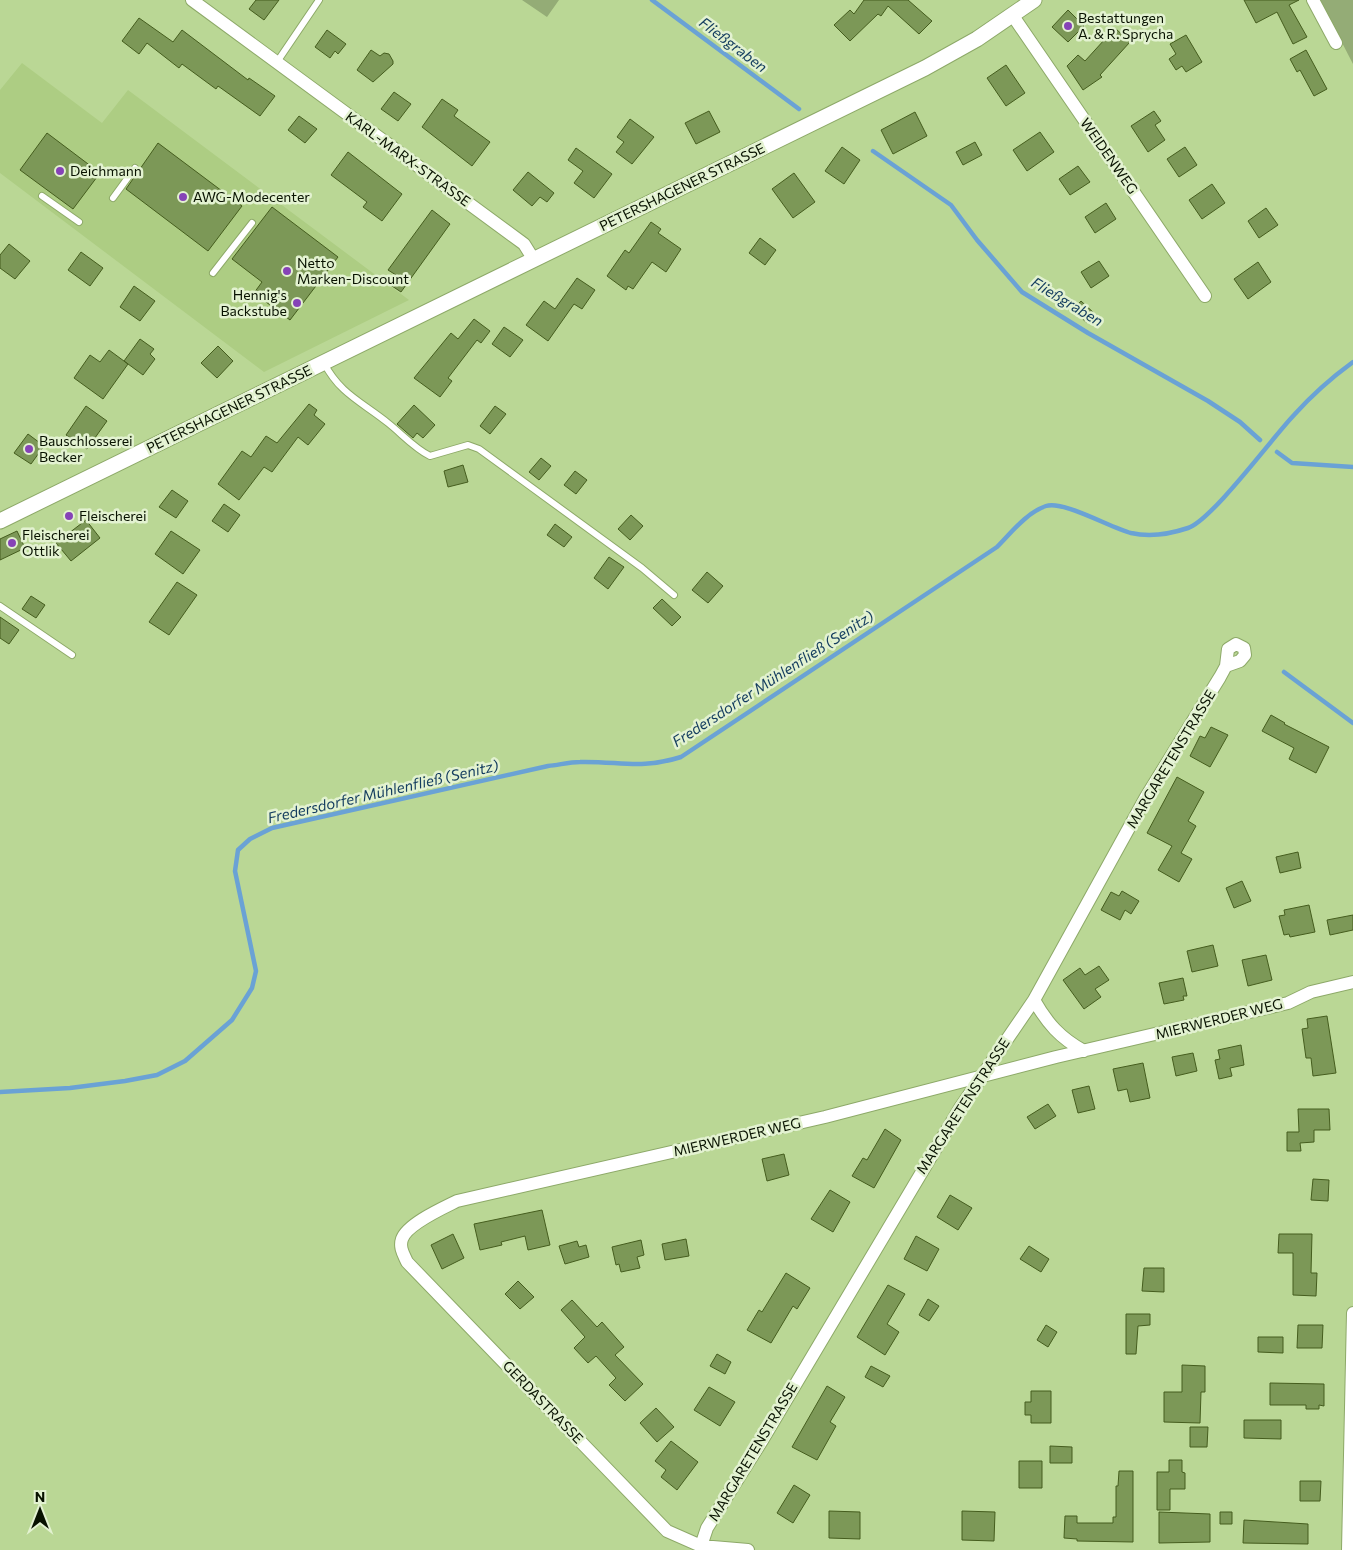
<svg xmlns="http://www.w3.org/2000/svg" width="1353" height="1550" viewBox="0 0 1353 1550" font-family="Commissioner,sans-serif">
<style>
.built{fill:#adcd83}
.green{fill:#94ac76}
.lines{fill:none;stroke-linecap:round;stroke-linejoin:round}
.stream{stroke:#6aa2d5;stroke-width:4.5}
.building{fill:#7c9857;stroke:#455d1e}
.service-casing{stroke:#8da968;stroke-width:8}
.minor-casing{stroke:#8da968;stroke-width:14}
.tertiary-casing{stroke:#8da968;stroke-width:17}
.service{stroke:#fff;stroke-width:6}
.minor{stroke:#fff;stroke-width:12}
.tertiary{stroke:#fff;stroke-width:15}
.poi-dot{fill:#8643b7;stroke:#e3f2d1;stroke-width:2}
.labels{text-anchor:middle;stroke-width:5;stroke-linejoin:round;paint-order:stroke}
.poi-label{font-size:14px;fill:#081200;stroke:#e3f2d1;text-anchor:start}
.street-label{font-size:14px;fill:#081200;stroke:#e3f2d1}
.water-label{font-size:15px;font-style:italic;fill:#133c5e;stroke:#e3f2d1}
</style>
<rect width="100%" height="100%" fill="#bad795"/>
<path class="built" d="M 22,63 L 102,123 L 128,90 L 409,300 L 264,372 L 0,173 L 0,90 Z"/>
<path class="green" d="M 522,0 L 559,0 L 547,17 Z
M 1320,0 L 1353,0 L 1353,64 Z"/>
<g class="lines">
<path class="stream" d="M 652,0 L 799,109
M 873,151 L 951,205 L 977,240 L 1022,292 L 1088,333 L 1208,401 L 1240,422 L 1260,440
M 1277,452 L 1292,463 L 1353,467
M 1284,672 L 1353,723
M 0,1092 L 70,1088 L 125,1081 L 157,1075 L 185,1061 L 232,1020 L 252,988 L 256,971 L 235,871 L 238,850 L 250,839 L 272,828 L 548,766 C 559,765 569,762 580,762 C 620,761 640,770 681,757 L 997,547 C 1011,533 1026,513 1046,506 C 1063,500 1111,528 1131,533 C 1149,537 1170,534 1188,528 C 1212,520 1272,438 1294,415 C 1312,395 1331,378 1353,362"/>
</g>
<path class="building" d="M 256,0 L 279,0 L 264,20 L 249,9 Z
M 864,0 L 908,0 L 932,21 L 919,34 L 888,6 L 881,16 L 878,14 L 850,41 L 834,25 L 850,10 L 854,14 Z
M 1244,0 L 1299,0 L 1289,5 L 1307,37 L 1293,44 L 1277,12 L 1256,23 Z
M 1068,10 L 1084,26 L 1068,42 L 1052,27 Z
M 139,18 L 173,42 L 182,30 L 248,80 L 249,78 L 275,96 L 260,116 L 218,86 L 216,89 L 182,64 L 179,68 L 147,43 L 139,54 L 122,41 Z
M 1115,28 L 1130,42 L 1100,75 L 1102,77 L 1083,90 L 1067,66 L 1078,55 L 1085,61 Z
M 327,30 L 346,44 L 338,54 L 335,51 L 330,58 L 315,47 Z
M 1186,35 L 1202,62 L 1186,72 L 1182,66 L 1176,70 L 1169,59 L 1176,54 L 1170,44 Z
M 371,50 L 380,56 L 384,53 L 389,54 L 393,61 L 393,64 L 373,82 L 357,70 Z
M 1306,50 L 1327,89 L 1314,96 L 1300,70 L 1297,72 L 1290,59 Z
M 1006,65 L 1025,93 L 1006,106 L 987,78 Z
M 394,92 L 411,104 L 398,121 L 381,109 Z
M 442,99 L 458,110 L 454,116 L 490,142 L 472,166 L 422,127 Z
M 709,111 L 720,132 L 696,144 L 685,123 Z
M 1154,111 L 1161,121 L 1155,125 L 1165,140 L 1148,152 L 1131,126 Z
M 915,112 L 927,136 L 893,154 L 881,130 Z
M 299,116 L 317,129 L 305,143 L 288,130 Z
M 630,119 L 654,137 L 632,164 L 616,152 L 624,142 L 617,137 Z
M 1040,132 L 1054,152 L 1027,171 L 1013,150 Z
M 47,133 L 100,173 L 73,209 L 20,170 Z
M 975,142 L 982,155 L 963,165 L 956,152 Z
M 158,143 L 242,206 L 208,251 L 126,189 Z
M 842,147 L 860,160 L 844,184 L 825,171 Z
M 1185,147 L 1197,165 L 1179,177 L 1167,159 Z
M 576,148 L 612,174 L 594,198 L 574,183 L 583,171 L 568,160 Z
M 348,152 L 402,194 L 382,221 L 363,207 L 367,202 L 331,175 Z
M 1078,166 L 1090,182 L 1070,195 L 1059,179 Z
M 528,172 L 554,193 L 547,202 L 540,197 L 532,206 L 513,190 Z
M 794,173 L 815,202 L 793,218 L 772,189 Z
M 1212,184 L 1225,203 L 1202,219 L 1189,200 Z
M 1106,203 L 1116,219 L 1095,233 L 1085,217 Z
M 272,207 L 338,257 L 290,320 L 254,293 L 262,282 L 232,259 Z
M 1266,208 L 1278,225 L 1259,238 L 1248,221 Z
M 432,210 L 450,224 L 401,292 L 389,284 L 396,275 L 388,270 Z
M 651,222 L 661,229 L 658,233 L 681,249 L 666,272 L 652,262 L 633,289 L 628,286 L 626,290 L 607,276 L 625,250 L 629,253 Z
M 760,238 L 776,250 L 765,265 L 749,253 Z
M 9,244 L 30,261 L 15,279 L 0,268 L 0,255 Z
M 81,252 L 103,268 L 90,286 L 68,270 Z
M 1099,261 L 1109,276 L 1091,288 L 1081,272 Z
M 1258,262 L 1271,282 L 1248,299 L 1234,279 Z
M 577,278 L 595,290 L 582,309 L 574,304 L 548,341 L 526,325 L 544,301 L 555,309 Z
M 134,286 L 155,301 L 140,321 L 120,307 Z
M 1081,301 L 1095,314 L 1087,323 L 1073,310 Z
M 474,319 L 490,331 L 481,343 L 477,340 L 448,378 L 452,381 L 440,397 L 414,378 L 451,333 L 458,339 Z
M 504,327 L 523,340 L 510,357 L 492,344 Z
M 140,339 L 154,349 L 150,354 L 155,359 L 143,375 L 124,361 Z
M 218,346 L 233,361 L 217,378 L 201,363 Z
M 109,350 L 128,364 L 103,399 L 74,378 L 90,355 L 100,362 Z
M 309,404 L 317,410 L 314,415 L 325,424 L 308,445 L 298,437 L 272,472 L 264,467 L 239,500 L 218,484 L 242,451 L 251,457 L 266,436 L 277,443 Z
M 414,405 L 435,425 L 423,438 L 417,433 L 413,438 L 397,424 Z
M 86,406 L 107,421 L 87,449 L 66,435 Z
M 495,406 L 506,414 L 490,434 L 480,426 Z
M 28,434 L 44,446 L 31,464 L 14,453 Z
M 541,458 L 551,466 L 539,480 L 529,472 Z
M 463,465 L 468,482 L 448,487 L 444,471 Z
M 575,471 L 587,480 L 576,494 L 564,485 Z
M 172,490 L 188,501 L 176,518 L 159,507 Z
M 224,504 L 240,515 L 228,532 L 212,521 Z
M 631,515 L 643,526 L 630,540 L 618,529 Z
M 86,520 L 100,538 L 71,561 L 56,543 Z
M 555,524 L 572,537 L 564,547 L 547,535 Z
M 17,531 L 25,548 L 0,560 L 0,539 Z
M 171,531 L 200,550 L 183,574 L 155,554 Z
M 609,557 L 624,567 L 608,589 L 594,578 Z
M 707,572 L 723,586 L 708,603 L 692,590 Z
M 177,582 L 197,595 L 169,635 L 149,622 Z
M 31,596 L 45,605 L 36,618 L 22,609 Z
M 662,599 L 681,617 L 672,626 L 653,608 Z
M 0,617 L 19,630 L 9,644 L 0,638 Z
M 1271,715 L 1285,723 L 1284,724 L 1329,747 L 1316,773 L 1289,759 L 1294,748 L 1262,731 Z
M 1211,727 L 1228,735 L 1210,767 L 1190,756 L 1200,736 L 1205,738 Z
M 1177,777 L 1204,792 L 1188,821 L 1196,826 L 1181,853 L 1192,859 L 1179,882 L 1158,870 L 1172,846 L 1147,833 Z
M 1298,852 L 1301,868 L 1280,873 L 1276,857 Z
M 1242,881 L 1251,901 L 1234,908 L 1226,888 Z
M 1122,891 L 1139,901 L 1131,914 L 1125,910 L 1120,920 L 1101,910 L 1111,892 L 1119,896 Z
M 1309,905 L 1315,932 L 1290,937 L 1289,934 L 1284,935 L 1279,916 L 1285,915 L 1284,910 Z
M 1353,915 L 1353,930 L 1330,935 L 1327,920 Z
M 1213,945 L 1218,966 L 1192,972 L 1187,951 Z
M 1266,955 L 1272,980 L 1248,986 L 1242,960 Z
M 1099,966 L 1109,980 L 1095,989 L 1101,997 L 1084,1009 L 1063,980 L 1080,968 L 1085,975 Z
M 1183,978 L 1187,996 L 1183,996 L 1184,1000 L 1164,1004 L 1159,983 Z
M 1327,1016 L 1336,1073 L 1313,1076 L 1311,1058 L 1306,1058 L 1302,1029 L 1308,1028 L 1307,1019 Z
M 1241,1045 L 1244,1065 L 1230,1068 L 1232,1076 L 1219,1079 L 1215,1060 L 1220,1059 L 1218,1050 Z
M 1193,1053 L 1197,1071 L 1176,1076 L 1172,1057 Z
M 1143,1063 L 1150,1098 L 1130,1102 L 1127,1089 L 1118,1091 L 1113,1069 Z
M 1089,1086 L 1095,1109 L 1078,1113 L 1072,1090 Z
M 1048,1104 L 1056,1116 L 1035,1129 L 1027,1117 Z
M 1298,1109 L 1329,1109 L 1330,1130 L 1314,1130 L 1314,1142 L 1300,1143 L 1301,1151 L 1287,1151 L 1287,1132 L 1299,1132 Z
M 885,1129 L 901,1140 L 874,1188 L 852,1176 L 863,1158 L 867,1160 Z
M 784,1154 L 789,1175 L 767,1181 L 762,1159 Z
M 1313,1179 L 1329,1180 L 1328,1201 L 1311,1200 Z
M 830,1190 L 850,1202 L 833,1232 L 811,1219 Z
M 950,1195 L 972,1208 L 958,1230 L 937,1217 Z
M 542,1210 L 550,1245 L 528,1250 L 525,1236 L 501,1242 L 502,1245 L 480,1250 L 474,1224 Z
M 453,1234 L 464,1258 L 442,1269 L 431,1245 Z
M 1279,1234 L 1312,1234 L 1311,1273 L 1317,1273 L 1316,1296 L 1293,1295 L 1293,1253 L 1278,1253 Z
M 916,1236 L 939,1249 L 927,1271 L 904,1259 Z
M 686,1239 L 689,1256 L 665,1260 L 662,1244 Z
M 641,1240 L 644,1255 L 637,1257 L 640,1268 L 621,1272 L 619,1264 L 616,1265 L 612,1247 Z
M 577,1241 L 579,1247 L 586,1245 L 589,1257 L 565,1264 L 559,1246 Z
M 1029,1246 L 1049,1259 L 1041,1272 L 1020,1259 Z
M 1144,1268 L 1164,1268 L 1164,1292 L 1142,1291 Z
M 786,1273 L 810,1288 L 797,1309 L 793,1306 L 771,1343 L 747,1330 L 759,1310 L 762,1312 Z
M 518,1281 L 534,1297 L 520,1309 L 505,1294 Z
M 888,1285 L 905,1294 L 887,1324 L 899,1332 L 885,1355 L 857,1337 Z
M 928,1299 L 939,1306 L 929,1321 L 919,1315 Z
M 572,1300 L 597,1327 L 602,1322 L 624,1347 L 615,1355 L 643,1384 L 625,1401 L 609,1385 L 616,1378 L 596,1356 L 588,1363 L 574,1348 L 585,1337 L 561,1310 Z
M 1126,1314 L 1150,1314 L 1150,1325 L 1138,1326 L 1136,1354 L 1126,1354 Z
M 1046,1325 L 1057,1332 L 1048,1347 L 1037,1340 Z
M 1298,1325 L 1323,1325 L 1322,1348 L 1297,1348 Z
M 1258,1337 L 1283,1337 L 1283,1353 L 1258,1352 Z
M 717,1354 L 731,1362 L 725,1374 L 710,1366 Z
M 1182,1365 L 1205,1366 L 1205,1392 L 1201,1392 L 1200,1423 L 1164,1422 L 1164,1392 L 1182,1392 Z
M 871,1366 L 890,1376 L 883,1387 L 865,1377 Z
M 1270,1383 L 1324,1384 L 1324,1406 L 1319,1405 L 1319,1409 L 1306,1409 L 1306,1405 L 1270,1405 Z
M 827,1386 L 845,1397 L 830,1422 L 836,1426 L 817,1460 L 792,1447 Z
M 709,1387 L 735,1402 L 720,1426 L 694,1410 Z
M 1031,1391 L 1051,1391 L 1051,1423 L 1031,1423 L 1031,1415 L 1025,1415 L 1025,1402 L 1031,1402 Z
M 656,1408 L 674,1427 L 657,1442 L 640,1423 Z
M 1244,1420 L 1281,1420 L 1281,1439 L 1244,1438 Z
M 1190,1427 L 1208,1427 L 1207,1447 L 1190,1447 Z
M 671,1441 L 698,1462 L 677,1490 L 661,1477 L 666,1470 L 655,1461 Z
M 1050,1446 L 1072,1447 L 1072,1463 L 1050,1463 Z
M 1169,1460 L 1182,1460 L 1182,1472 L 1185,1473 L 1185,1489 L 1170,1489 L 1170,1510 L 1157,1510 L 1157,1472 L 1169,1472 Z
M 1019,1461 L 1042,1461 L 1042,1488 L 1019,1488 Z
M 1119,1471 L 1133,1471 L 1133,1542 L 1077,1541 L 1077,1539 L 1064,1538 L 1065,1516 L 1077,1516 L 1077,1523 L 1113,1523 L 1113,1517 L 1116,1517 L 1116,1486 L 1118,1486 Z
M 1300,1481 L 1321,1481 L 1320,1501 L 1300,1501 Z
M 794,1485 L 810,1495 L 793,1523 L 777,1513 Z
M 829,1511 L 860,1512 L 860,1539 L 829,1538 Z
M 962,1511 L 995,1512 L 994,1541 L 962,1540 Z
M 1159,1512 L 1210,1514 L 1210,1542 L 1159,1543 Z
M 1220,1512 L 1232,1512 L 1232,1524 L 1220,1524 Z
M 1244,1520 L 1308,1524 L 1308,1544 L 1243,1543 Z"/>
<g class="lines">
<g class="service-casing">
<path id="service" d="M 277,62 L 319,0
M 42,196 L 79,222
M 113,198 L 135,168
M 213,273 L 252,223
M 324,363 C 340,394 362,402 388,423 C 402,434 414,448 430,456 L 468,445 L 479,449 L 642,568 L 674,595
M 0,606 L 72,655"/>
</g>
<g class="minor-casing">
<path id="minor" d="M 192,0 L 524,244 L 534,260
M 1313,0 L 1336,43
M 1013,16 L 1205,296
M 1034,1000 C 1047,1023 1060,1038 1084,1051
M 701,1546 L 707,1528 L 763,1439 L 960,1108 L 1034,1000 L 1146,797 L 1220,677 L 1226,666 L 1228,649 L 1236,644 L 1244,648 L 1245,655 L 1240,661 L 1226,666
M 748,1550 L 701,1546 L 667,1531 L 407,1262 C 404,1255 399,1248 402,1239 C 407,1224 443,1208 457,1201 L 825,1117 L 1056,1057 L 1288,1003 L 1311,992 L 1353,982
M 1348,1550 L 1353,1313"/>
</g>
<g class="tertiary-casing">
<path id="tertiary" d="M 0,521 L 925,68 L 977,39 L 1034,0"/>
</g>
<use href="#service" class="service"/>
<use href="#minor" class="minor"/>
<use href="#tertiary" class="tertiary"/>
</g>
<g class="poi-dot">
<circle cx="1068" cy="26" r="5"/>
<circle cx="60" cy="171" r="5"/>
<circle cx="183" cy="197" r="5"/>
<circle cx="287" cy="271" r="5"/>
<circle cx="297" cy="303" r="5"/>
<circle cx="29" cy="449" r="5"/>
<circle cx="69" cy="516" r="5"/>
<circle cx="12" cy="543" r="5"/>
</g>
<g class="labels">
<g class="poi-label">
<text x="1078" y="23">Bestattungen<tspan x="1078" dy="16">A. &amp; R. Sprycha</tspan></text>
<text x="70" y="176">Deichmann</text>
<text x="193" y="202">AWG-Modecenter</text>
<text x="297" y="268">Netto<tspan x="297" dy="16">Marken-Discount</tspan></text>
<text x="287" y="300" text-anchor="end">Hennig's<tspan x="287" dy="16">Backstube</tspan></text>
<text x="39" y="446">Bauschlosserei<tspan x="39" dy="16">Becker</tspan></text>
<text x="79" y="521">Fleischerei</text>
<text x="22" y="540">Fleischerei<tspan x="22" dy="16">Ottlik</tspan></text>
</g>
<g class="street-label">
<text transform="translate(1109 156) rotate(55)" y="5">WEIDENWEG</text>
<text transform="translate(408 159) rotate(36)" y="5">KARL-MARX-STRASSE</text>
<text transform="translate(682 187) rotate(-26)" y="5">PETERSHAGENER STRASSE</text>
<text transform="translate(229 409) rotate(-26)" y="5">PETERSHAGENER STRASSE</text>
<text transform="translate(1171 759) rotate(-59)" y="5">MARGARETENSTRASSE</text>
<text transform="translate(1219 1019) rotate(-14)" y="5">MIERWERDER WEG</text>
<text transform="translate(963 1106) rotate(-57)" y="5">MARGARETENSTRASSE</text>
<text transform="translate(737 1137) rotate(-13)" y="5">MIERWERDER WEG</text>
<text transform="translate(543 1402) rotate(46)" y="5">GERDASTRASSE</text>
<text transform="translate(753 1452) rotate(-59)" y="5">MARGARETENSTRASSE</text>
</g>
<g class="water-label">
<text transform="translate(733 45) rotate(37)" y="5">Fließgraben</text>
<text transform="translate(1067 302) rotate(31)" y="5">Fließgraben</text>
<text transform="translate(773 679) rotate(-33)" y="5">Fredersdorfer Mühlenfließ (Senitz)</text>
<text transform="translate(383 792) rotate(-13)" y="5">Fredersdorfer Mühlenfließ (Senitz)</text>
</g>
</g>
<g transform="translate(40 1510)" stroke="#e3f2d1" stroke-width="4" paint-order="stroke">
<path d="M0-4L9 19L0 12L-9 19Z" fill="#081200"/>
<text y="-8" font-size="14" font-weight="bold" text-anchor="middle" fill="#081200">N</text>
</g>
</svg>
